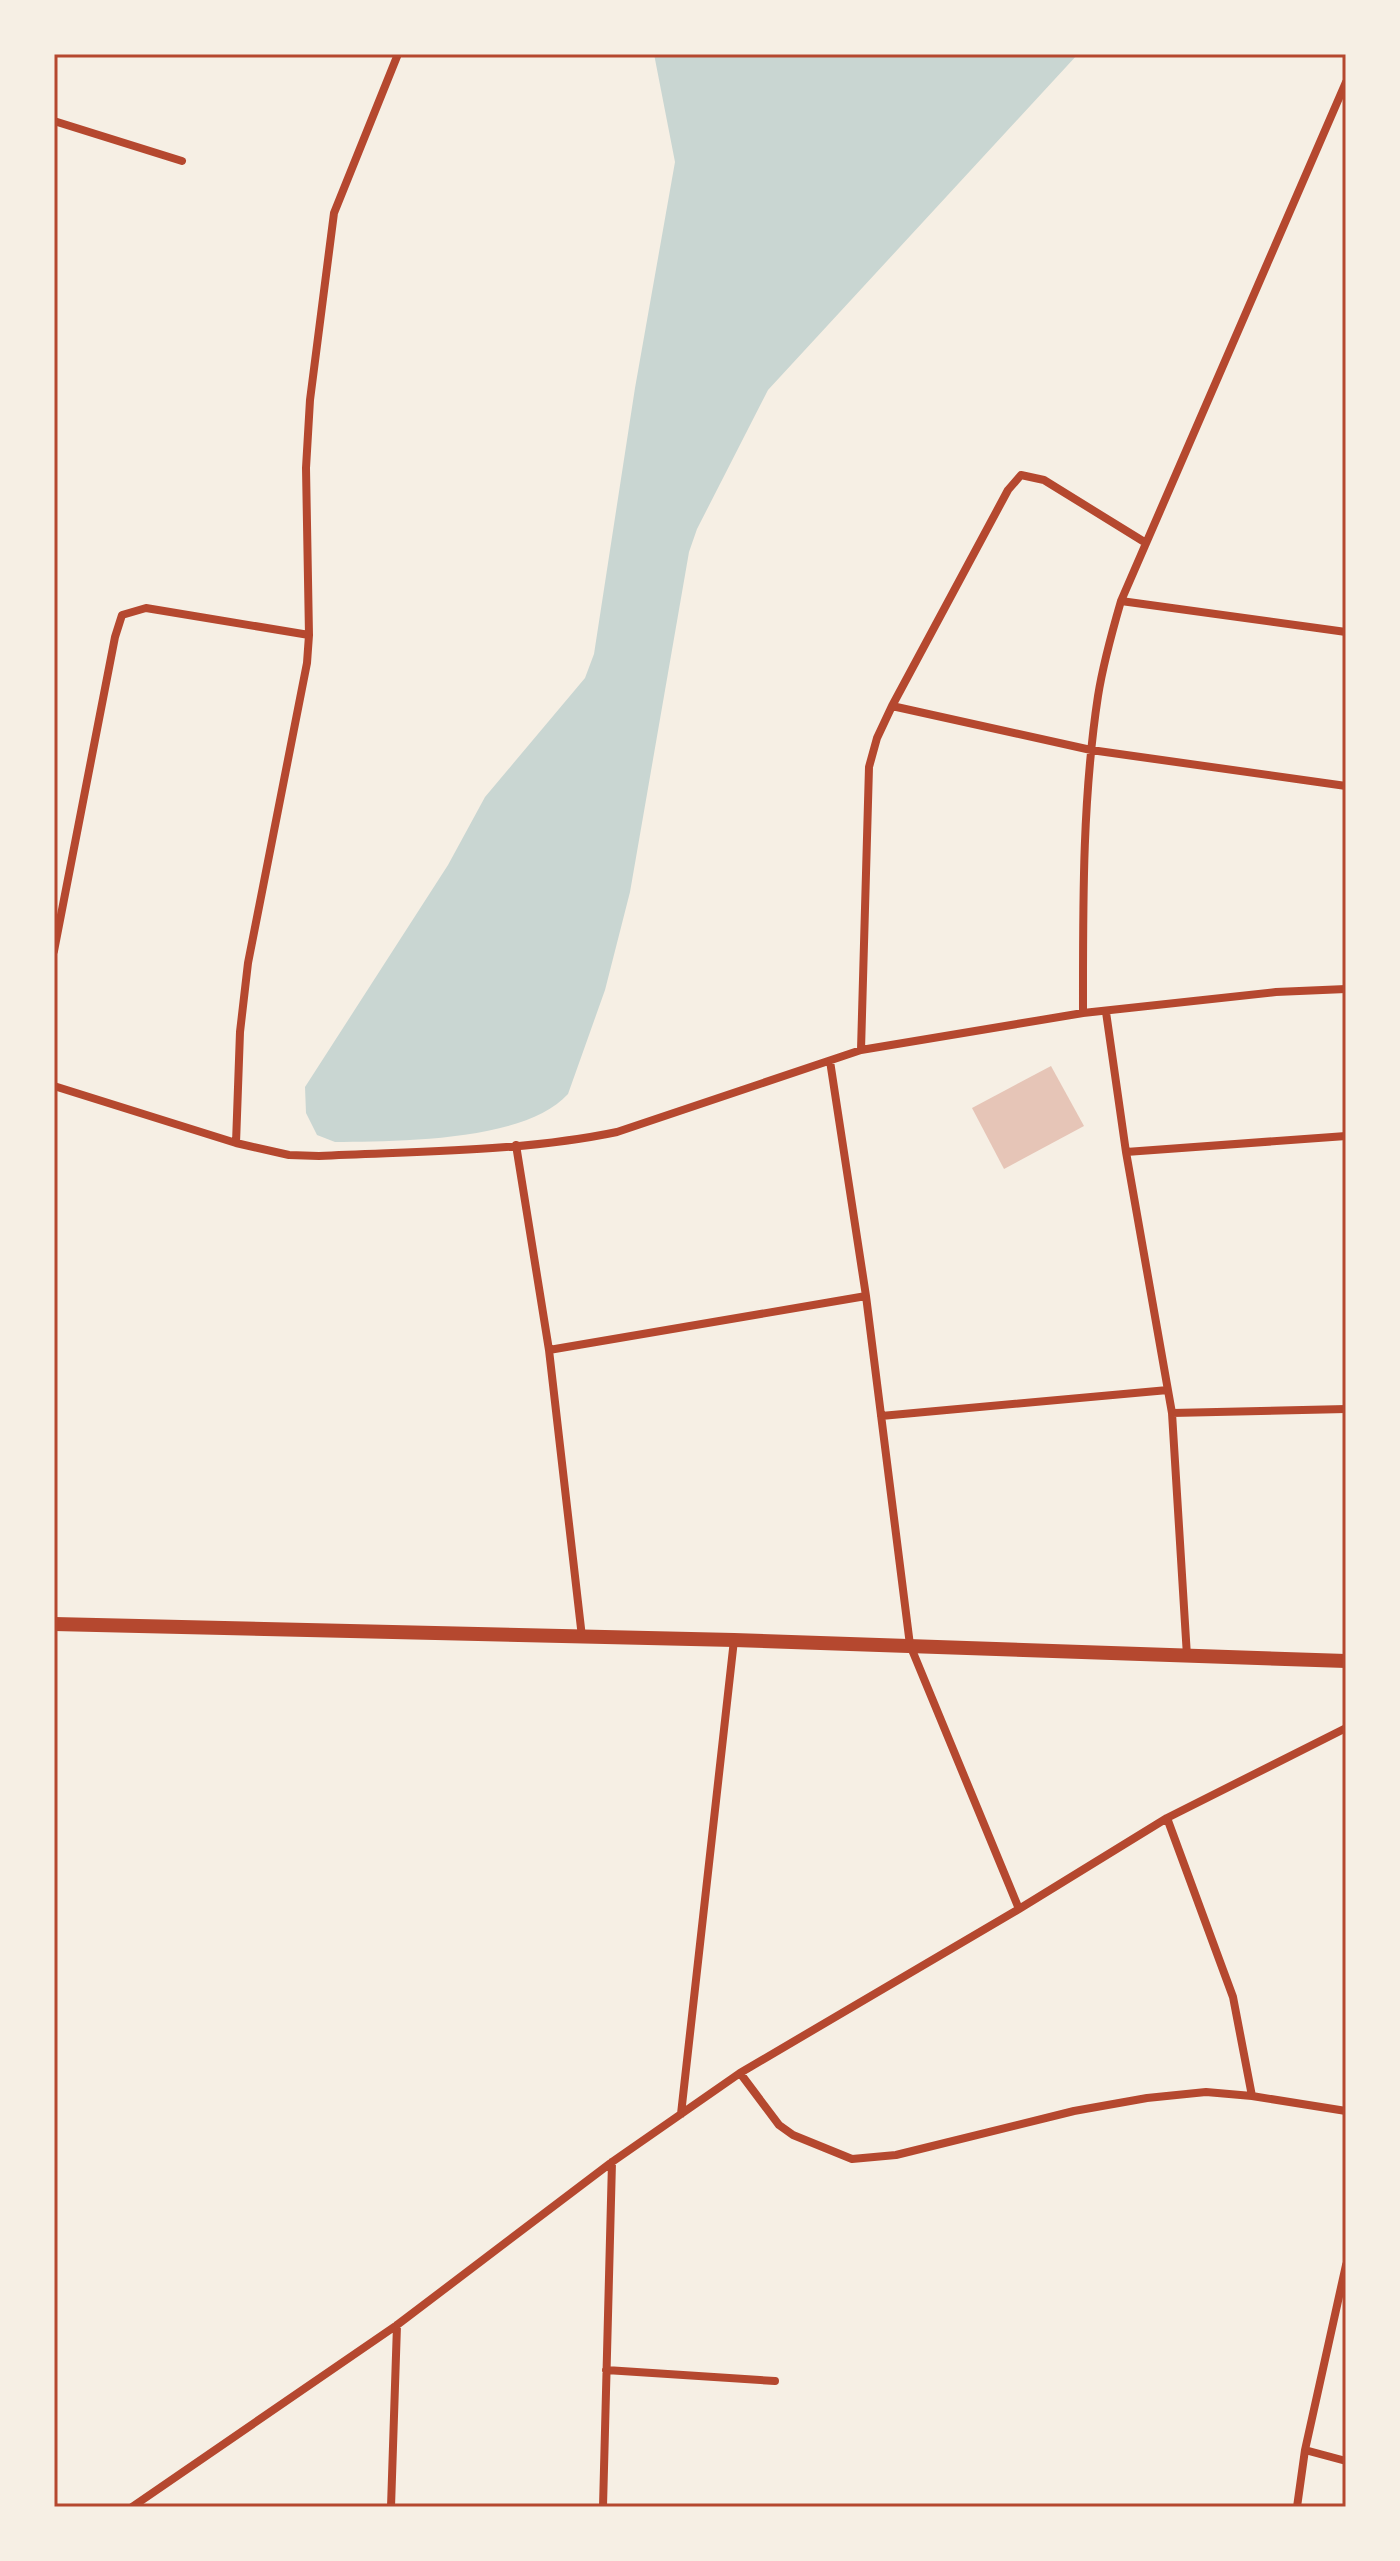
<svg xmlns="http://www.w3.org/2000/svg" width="1400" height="2561" viewBox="0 0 1400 2561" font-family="Figtree,sans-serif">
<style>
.water{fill:#c9d6d2}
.building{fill:#e6c5b7}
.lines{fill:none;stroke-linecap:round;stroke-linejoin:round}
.minor{stroke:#b5482f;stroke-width:8}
.tertiary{stroke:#b5482f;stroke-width:14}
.neatline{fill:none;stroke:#b5482f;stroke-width:3}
</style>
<rect width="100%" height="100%" fill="#f6efe4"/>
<path class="water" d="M 654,54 L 1078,54 L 768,390 L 697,529 L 689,552 L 630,892 L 605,990 L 568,1094 C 525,1142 397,1141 335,1142 L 317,1135 L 306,1113 L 305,1087 L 448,865 L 485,797 L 585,678 L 594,654 L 635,388 L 675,162 Z"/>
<path class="building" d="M 1051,1066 L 1084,1126 L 1004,1169 L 972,1108 Z"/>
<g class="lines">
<path class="minor" d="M 54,121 L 182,161
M 1121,601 L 1346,632
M 892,706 L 1091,750 L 1346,786
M 54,951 L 115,637 L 122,615 L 146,608 L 309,635
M 1106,1012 L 1126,1152 L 1172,1413 L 1187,1656
M 1083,1013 C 1083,908 1082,801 1098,696 C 1103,664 1112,632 1121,601 L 1346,82
M 861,1050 L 869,767 L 877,738 L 892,706 L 1008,490 L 1021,475 L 1044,480 L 1146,543
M 830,1061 L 866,1296 L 910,1645 L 1019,1909
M 54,1086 L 236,1143 L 289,1155 L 319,1156 C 417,1151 521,1152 617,1132 L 861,1050 L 1083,1013 L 1276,992 L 1346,989
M 236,1143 L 240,1032 L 248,963 L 307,663 L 309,635 L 306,468 L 310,400 L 334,213 L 398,54
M 516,1145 L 549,1350 L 582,1637
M 1126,1152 L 1346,1136
M 549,1350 L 866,1296
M 1172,1413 L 1346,1409
M 881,1416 L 1168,1390
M 1167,1818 L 1233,1997 L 1252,2096
M 740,2073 L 779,2125 L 793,2135 L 852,2159 L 896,2155 L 1074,2111 L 1147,2098 L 1206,2092 L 1252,2096 L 1346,2111
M 681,2114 L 734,1640
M 606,2370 L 775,2381
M 1305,2450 L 1346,2461
M 132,2507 L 397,2325 L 612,2162 L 740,2073 L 1019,1909 L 1167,1818 L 1346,1728
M 391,2507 L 397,2325
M 603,2507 L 612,2162
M 1297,2507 L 1305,2450 L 1346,2265"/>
<path class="tertiary" d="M 54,1624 L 734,1640 L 1346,1661"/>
</g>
<rect width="1400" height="2561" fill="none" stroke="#f6efe4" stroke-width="112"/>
<rect x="56" y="56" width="1288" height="2449" class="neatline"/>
</svg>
